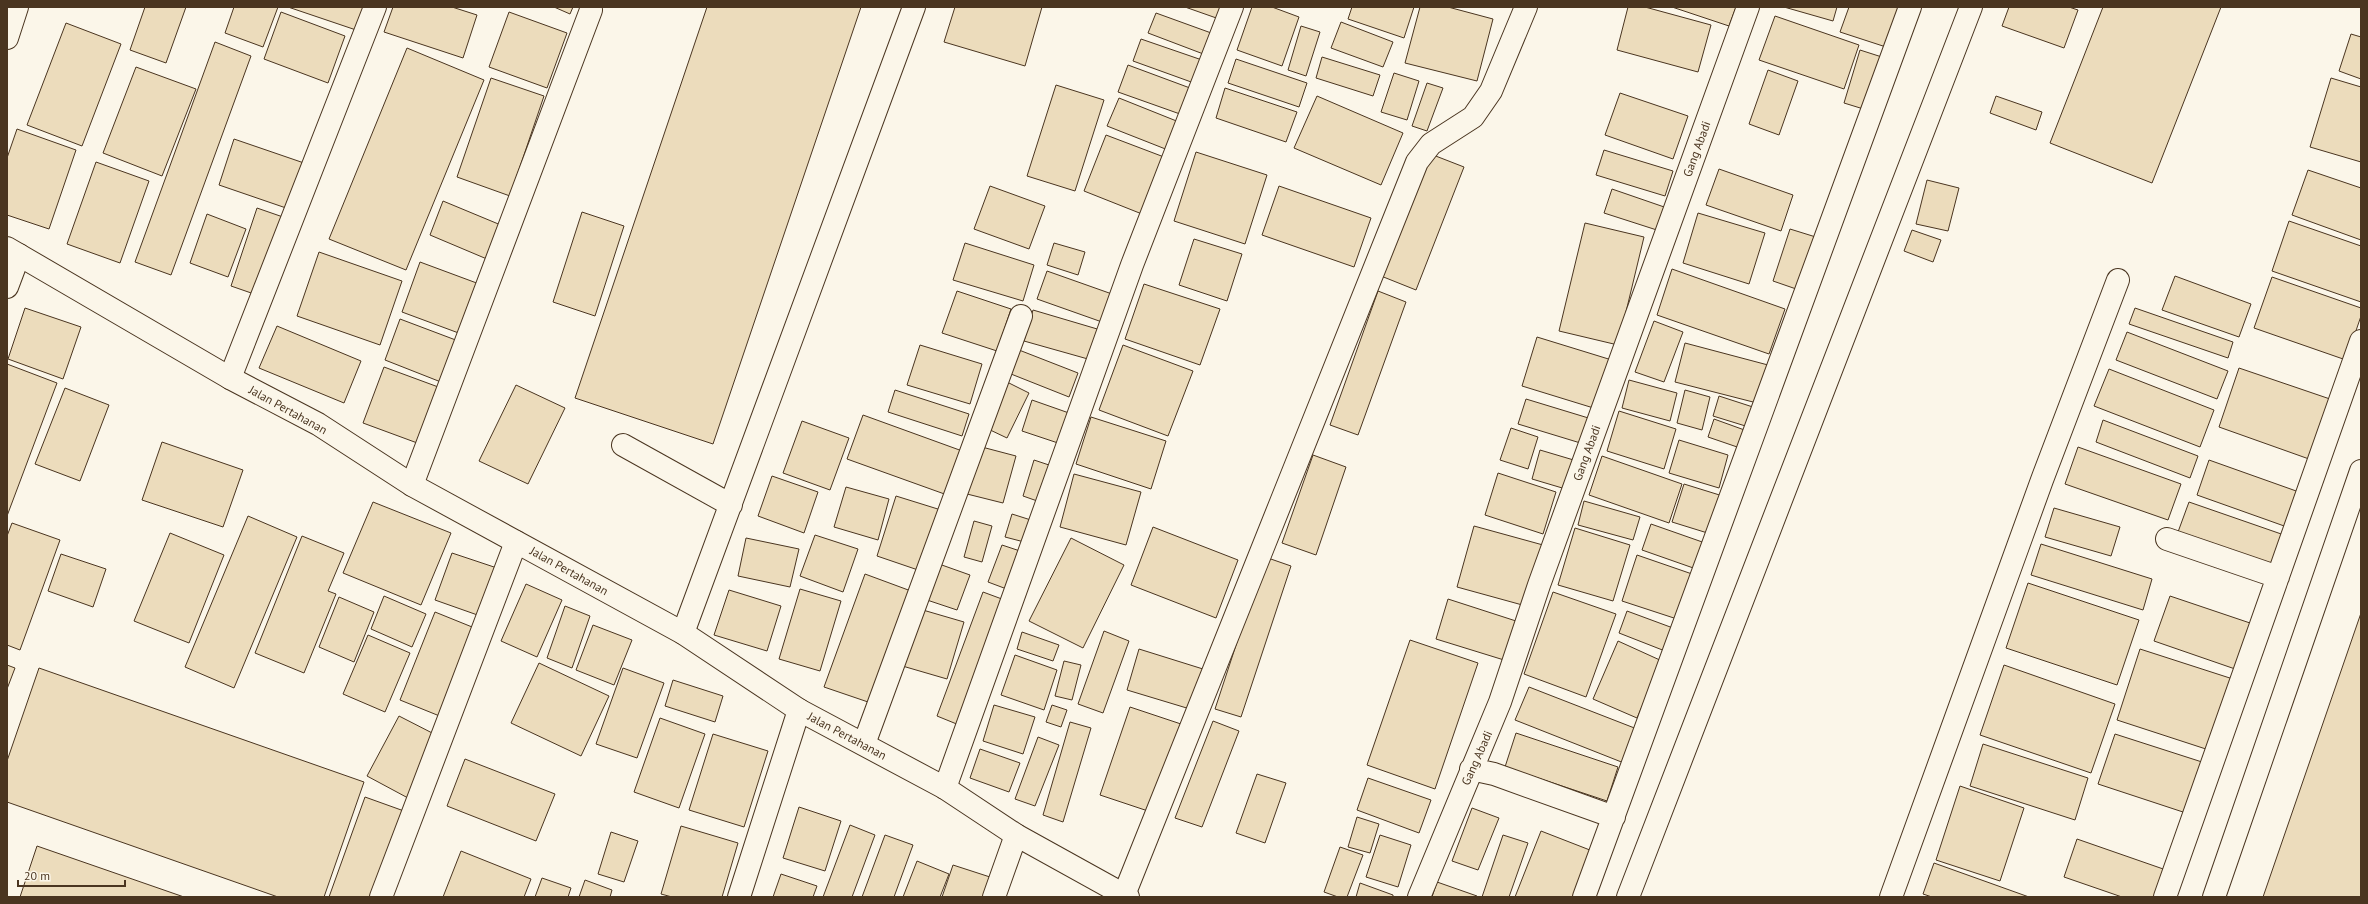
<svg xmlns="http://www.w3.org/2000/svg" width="2368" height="904" viewBox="0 0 2368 904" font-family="'PT Sans',sans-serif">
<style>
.building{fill:#ecdcbc;stroke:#4a3520}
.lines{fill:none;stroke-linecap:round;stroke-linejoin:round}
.minor-casing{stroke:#4a3520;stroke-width:24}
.major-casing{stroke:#4a3520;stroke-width:24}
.minor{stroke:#fbf6e9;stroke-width:22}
.major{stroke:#fbf6e9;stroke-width:22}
.labels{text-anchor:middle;stroke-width:3;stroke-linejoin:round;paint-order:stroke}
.street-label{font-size:12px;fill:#4a3520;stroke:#fbf6e9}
</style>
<rect width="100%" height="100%" fill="#fbf6e9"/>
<path class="building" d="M 145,7 L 186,7 L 166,63 L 130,50 Z
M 234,7 L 278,7 L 263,47 L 225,33 Z
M 288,7 L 370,7 L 362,32 Z
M 393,7 L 452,7 L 477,15 L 463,58 L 384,32 Z
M 554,7 L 573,7 L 570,14 Z
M 707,7 L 861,7 L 713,444 L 575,398 Z
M 955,7 L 1042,7 L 1025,66 L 944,42 Z
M 1185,7 L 1227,7 L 1222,20 Z
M 1252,7 L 1272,7 L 1299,17 L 1282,66 L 1237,50 Z
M 1352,7 L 1414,7 L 1404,38 L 1348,19 Z
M 1420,7 L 1448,7 L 1493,19 L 1477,81 L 1405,63 Z
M 1628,7 L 1645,7 L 1711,25 L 1698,72 L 1617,50 Z
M 1672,7 L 1736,7 L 1729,26 Z
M 1784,7 L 1837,7 L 1833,21 Z
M 1849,7 L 1899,7 L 1886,47 L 1840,32 Z
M 2009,7 L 2069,7 L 2078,10 L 2064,48 L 2002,26 Z
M 2103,7 L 2221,7 L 2152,183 L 2050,143 Z
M 281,12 L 345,36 L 328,83 L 264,59 Z
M 509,12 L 567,33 L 547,88 L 489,67 Z
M 1156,13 L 1214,34 L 1206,55 L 1148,33 Z
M 1775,16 L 1859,45 L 1844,89 L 1759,60 Z
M 1341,22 L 1393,42 L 1383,67 L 1331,48 Z
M 66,23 L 121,44 L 82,146 L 27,125 Z
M 1301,26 L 1320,32 L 1306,76 L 1288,70 Z
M 2351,34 L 2361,37 L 2361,79 L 2339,71 Z
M 1141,39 L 1202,60 L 1194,83 L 1133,61 Z
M 215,42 L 251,56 L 171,275 L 135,262 Z
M 407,48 L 484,80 L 406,270 L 329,239 Z
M 1860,50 L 1885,58 L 1870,111 L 1844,103 Z
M 1322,57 L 1380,75 L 1373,96 L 1316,78 Z
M 1236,59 L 1307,83 L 1299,107 L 1228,83 Z
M 1128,65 L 1190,88 L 1180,114 L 1118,92 Z
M 136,67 L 196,89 L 162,176 L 103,153 Z
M 1768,70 L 1798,81 L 1779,135 L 1749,124 Z
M 1394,73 L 1419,81 L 1407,120 L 1381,112 Z
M 491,78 L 544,96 L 510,196 L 457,177 Z
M 2331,78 L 2361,87 L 2361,162 L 2310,147 Z
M 1427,83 L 1443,88 L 1427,131 L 1412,126 Z
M 1056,85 L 1104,100 L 1075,191 L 1027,176 Z
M 1225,88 L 1297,112 L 1286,142 L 1216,118 Z
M 1620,93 L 1688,116 L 1673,159 L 1605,135 Z
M 1317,96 L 1403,133 L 1381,185 L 1294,148 Z
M 1996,96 L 2042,112 L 2036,130 L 1990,113 Z
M 1119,98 L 1179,122 L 1168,150 L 1107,126 Z
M 17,129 L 76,150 L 49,229 L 7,215 L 7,158 Z
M 1106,135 L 1164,157 L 1142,214 L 1084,191 Z
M 234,139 L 304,163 L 289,209 L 219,185 Z
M 1604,150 L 1673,171 L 1665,196 L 1596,175 Z
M 1196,152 L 1267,175 L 1245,244 L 1174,221 Z
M 1428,153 L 1464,167 L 1416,290 L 1381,276 Z
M 96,162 L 149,181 L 120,263 L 67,244 Z
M 1719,169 L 1793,195 L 1781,231 L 1706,205 Z
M 2308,170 L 2361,188 L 2361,240 L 2292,215 Z
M 1927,180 L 1959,188 L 1948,231 L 1916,224 Z
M 990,186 L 1045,206 L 1029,249 L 974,229 Z
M 1279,186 L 1371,218 L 1354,267 L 1262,235 Z
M 1612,189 L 1670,209 L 1663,232 L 1604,213 Z
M 443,201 L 508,228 L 494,262 L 430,235 Z
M 257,208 L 283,217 L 257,295 L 231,286 Z
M 582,212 L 624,226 L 595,316 L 553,302 Z
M 1698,213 L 1765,233 L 1749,284 L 1683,263 Z
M 207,214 L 246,229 L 228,277 L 190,263 Z
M 2289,221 L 2361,246 L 2361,302 L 2272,271 Z
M 1585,223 L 1644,237 L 1618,345 L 1559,331 Z
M 1790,229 L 1819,238 L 1802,291 L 1773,281 Z
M 1912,230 L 1941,240 L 1933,262 L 1904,251 Z
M 1194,239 L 1242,254 L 1227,301 L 1179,285 Z
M 965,243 L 1034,265 L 1023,301 L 953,280 Z
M 1054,243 L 1085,252 L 1078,275 L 1047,265 Z
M 319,252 L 402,281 L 380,345 L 297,316 Z
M 420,262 L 482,285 L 464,335 L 402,312 Z
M 1672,269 L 1785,309 L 1769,354 L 1657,315 Z
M 1047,271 L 1112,294 L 1102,322 L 1037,299 Z
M 2175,276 L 2251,304 L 2239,337 L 2162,310 Z
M 2272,277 L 2361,308 L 2361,316 L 2346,360 L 2254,328 Z
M 1144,284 L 1220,309 L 1200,365 L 1125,339 Z
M 957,291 L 1011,309 L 997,351 L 942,333 Z
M 1378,291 L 1406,302 L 1358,435 L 1330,425 Z
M 25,308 L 81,327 L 63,379 L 8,359 Z
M 2135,308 L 2233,342 L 2228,358 L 2129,324 Z
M 1033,310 L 1104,331 L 1095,361 L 1024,341 Z
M 400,319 L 461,342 L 446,384 L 385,360 Z
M 1654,321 L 1683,332 L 1664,382 L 1635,372 Z
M 277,326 L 361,361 L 344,403 L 259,368 Z
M 2127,332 L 2228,371 L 2217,399 L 2116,360 Z
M 1537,337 L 1615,361 L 1600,410 L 1522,386 Z
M 1685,343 L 1768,365 L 1757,403 L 1675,382 Z
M 920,345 L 982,364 L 970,404 L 907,385 Z
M 1123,345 L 1193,371 L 1168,436 L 1099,410 Z
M 1019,350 L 1078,373 L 1069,397 L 1011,374 Z
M 7,364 L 57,383 L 7,516 Z
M 384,367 L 441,388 L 420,444 L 363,423 Z
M 2239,368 L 2330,399 L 2309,459 L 2219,427 Z
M 2109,369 L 2214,410 L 2200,447 L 2094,406 Z
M 1629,380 L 1677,393 L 1670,421 L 1622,408 Z
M 1007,382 L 1029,393 L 1007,438 L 986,428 Z
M 516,385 L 565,408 L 528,484 L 479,461 Z
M 65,388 L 109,405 L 80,481 L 35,464 Z
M 895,390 L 969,414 L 962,436 L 888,412 Z
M 1685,390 L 1710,397 L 1702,430 L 1677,423 Z
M 1719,396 L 1759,409 L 1752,428 L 1713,416 Z
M 1526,399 L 1595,420 L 1587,445 L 1518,424 Z
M 1032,400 L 1069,413 L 1058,443 L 1022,431 Z
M 1619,411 L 1676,429 L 1664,469 L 1607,451 Z
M 863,415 L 965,452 L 950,496 L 847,459 Z
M 1091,417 L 1166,441 L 1151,489 L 1076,464 Z
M 1714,419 L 1750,432 L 1743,449 L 1708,437 Z
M 2103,420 L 2198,456 L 2190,478 L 2096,442 Z
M 802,421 L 849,438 L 830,490 L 783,473 Z
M 1511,428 L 1538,437 L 1528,469 L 1500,460 Z
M 1679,440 L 1728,455 L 1719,488 L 1669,473 Z
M 162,442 L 243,470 L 223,527 L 142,500 Z
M 978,446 L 1016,456 L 1003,503 L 967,494 Z
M 2078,447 L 2181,484 L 2168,520 L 2065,484 Z
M 1540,450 L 1577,461 L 1569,490 L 1532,479 Z
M 1313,455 L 1346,467 L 1316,555 L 1282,543 Z
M 1602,456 L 1682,484 L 1669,523 L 1589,495 Z
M 1034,460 L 1055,467 L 1043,503 L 1023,496 Z
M 2209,460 L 2299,492 L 2287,527 L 2197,495 Z
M 1498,473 L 1556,492 L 1543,534 L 1485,515 Z
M 1074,474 L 1141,492 L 1126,545 L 1060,527 Z
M 772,476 L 818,492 L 804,533 L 758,516 Z
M 1684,484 L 1726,497 L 1714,535 L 1672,522 Z
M 846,487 L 889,499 L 878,540 L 834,527 Z
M 896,496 L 941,510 L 921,571 L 877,556 Z
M 1584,501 L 1640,517 L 1633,540 L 1578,525 Z
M 373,502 L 451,533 L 421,605 L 343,573 Z
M 2189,502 L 2287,536 L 2276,568 L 2178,532 Z
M 2054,508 L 2120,527 L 2111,556 L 2045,537 Z
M 1012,514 L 1034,521 L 1028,543 L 1005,537 Z
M 248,516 L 297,537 L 234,688 L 185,667 Z
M 974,521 L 992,526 L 982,562 L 964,557 Z
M 12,523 L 60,540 L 20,650 L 7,645 L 7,536 Z
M 1651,524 L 1708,544 L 1699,570 L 1642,550 Z
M 1474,526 L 1543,545 L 1526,606 L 1457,587 Z
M 1153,527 L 1238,560 L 1216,618 L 1131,585 Z
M 1575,528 L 1630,545 L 1613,601 L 1558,585 Z
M 170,533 L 224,555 L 189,643 L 134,621 Z
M 815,535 L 858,549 L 843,592 L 800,576 Z
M 302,536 L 344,553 L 328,591 L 336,594 L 304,673 L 255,653 Z
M 746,538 L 799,549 L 790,587 L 738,576 Z
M 1071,538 L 1124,565 L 1083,648 L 1029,621 Z
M 2041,544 L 2152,579 L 2143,610 L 2031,575 Z
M 1002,545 L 1026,553 L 1012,591 L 988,582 Z
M 452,553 L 503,570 L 486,618 L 435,600 Z
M 61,554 L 106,569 L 93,607 L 48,591 Z
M 1637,555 L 1695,575 L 1680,620 L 1622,601 Z
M 1265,557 L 1291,566 L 1241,717 L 1215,709 Z
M 939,564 L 970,575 L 957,610 L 927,600 Z
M 865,574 L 911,591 L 871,703 L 824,687 Z
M 2028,583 L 2139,620 L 2117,685 L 2006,648 Z
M 526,584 L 562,600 L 537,657 L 501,641 Z
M 800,589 L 841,601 L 820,671 L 779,659 Z
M 729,590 L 781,606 L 767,651 L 714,635 Z
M 983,592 L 1010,602 L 964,727 L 937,716 Z
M 1553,592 L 1616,614 L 1586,697 L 1524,674 Z
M 384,596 L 426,614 L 412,647 L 371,629 Z
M 2170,596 L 2253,624 L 2238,670 L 2154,641 Z
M 339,597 L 374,612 L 354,662 L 319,647 Z
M 1448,599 L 1516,621 L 1504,660 L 1436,639 Z
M 565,606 L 590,616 L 572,668 L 547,658 Z
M 916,608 L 964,622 L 947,679 L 899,665 Z
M 1627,611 L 1673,628 L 1665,651 L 1619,633 Z
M 435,612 L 482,631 L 447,719 L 400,700 Z
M 2361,613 L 2361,897 L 2263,897 Z
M 593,625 L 632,640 L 614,685 L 576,670 Z
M 1104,631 L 1129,641 L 1103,713 L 1078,704 Z
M 1022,632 L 1059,645 L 1053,661 L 1017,649 Z
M 368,635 L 410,653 L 385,712 L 343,694 Z
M 1410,640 L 1478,663 L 1435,789 L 1367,765 Z
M 1618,641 L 1662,661 L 1637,718 L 1593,699 Z
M 1139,649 L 1203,669 L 1190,709 L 1127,690 Z
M 2140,649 L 2236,680 L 2212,751 L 2117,720 Z
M 1015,655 L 1057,670 L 1044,710 L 1001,695 Z
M 1064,661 L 1081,665 L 1072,700 L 1055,696 Z
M 539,663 L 609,696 L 581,756 L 511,723 Z
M 7,665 L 15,668 L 7,689 Z
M 2004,665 L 2115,704 L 2091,773 L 1980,735 Z
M 39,668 L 364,782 L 324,897 L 278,897 L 7,802 L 7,761 Z
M 623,668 L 664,683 L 637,758 L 596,744 Z
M 673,680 L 723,696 L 715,722 L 665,706 Z
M 1529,687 L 1637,729 L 1624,763 L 1515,720 Z
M 994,705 L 1035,717 L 1023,754 L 983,741 Z
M 1052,705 L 1067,710 L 1061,727 L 1046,722 Z
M 1130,707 L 1181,724 L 1151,812 L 1100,795 Z
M 399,716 L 440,737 L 408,798 L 367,776 Z
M 660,718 L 705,734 L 679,808 L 634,792 Z
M 1213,721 L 1239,731 L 1202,827 L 1175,818 Z
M 1070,722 L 1091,728 L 1063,822 L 1043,815 Z
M 1516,733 L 1618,767 L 1607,801 L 1505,767 Z
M 713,734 L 768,751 L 744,827 L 689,810 Z
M 2115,734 L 2202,762 L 2186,813 L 2098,784 Z
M 1038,737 L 1059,745 L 1035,806 L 1015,799 Z
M 1983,744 L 2088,778 L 2075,820 L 1970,786 Z
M 980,749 L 1020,763 L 1009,792 L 970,778 Z
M 465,759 L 555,794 L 536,841 L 447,806 Z
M 1257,774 L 1286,783 L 1265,843 L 1236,833 Z
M 1368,778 L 1431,800 L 1419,833 L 1357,810 Z
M 1960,786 L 2024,808 L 2000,881 L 1936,860 Z
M 365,797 L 404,811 L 373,897 L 329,897 Z
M 799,807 L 841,821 L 825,871 L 783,858 Z
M 1472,808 L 1499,818 L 1478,870 L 1452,861 Z
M 1357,817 L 1379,824 L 1370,853 L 1348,847 Z
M 850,825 L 875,835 L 852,897 L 823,897 Z
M 681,826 L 738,843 L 722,897 L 672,897 L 661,894 Z
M 1541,831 L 1595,852 L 1577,897 L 1515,897 Z
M 611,832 L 638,841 L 624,882 L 598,874 Z
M 885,835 L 913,845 L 894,897 L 862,897 Z
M 1380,835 L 1411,845 L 1398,887 L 1366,877 Z
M 1503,835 L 1528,843 L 1509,897 L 1482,897 Z
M 2077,839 L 2169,871 L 2160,897 L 2122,897 L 2064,877 Z
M 37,846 L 184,897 L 20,897 Z
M 1340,847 L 1363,855 L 1347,897 L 1338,897 L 1324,892 Z
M 461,851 L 531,879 L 524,897 L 443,897 Z
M 917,861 L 949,874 L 940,897 L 903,897 Z
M 1934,863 L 2029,897 L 1932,897 L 1923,894 Z
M 953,865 L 990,877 L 983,897 L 942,897 Z
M 781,874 L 817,886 L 813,897 L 773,897 Z
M 542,878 L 571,888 L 568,897 L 535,897 Z
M 585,880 L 612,890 L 610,897 L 579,897 Z
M 1437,882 L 1477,896 L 1477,897 L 1432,897 Z
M 1360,883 L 1393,895 L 1393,897 L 1356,897 Z"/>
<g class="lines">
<g class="minor-casing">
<path id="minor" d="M 7,38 L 17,7
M 7,287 L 19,255
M 230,378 L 375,7
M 623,445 L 731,505
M 412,485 L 591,10
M 2167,539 L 2278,577
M 683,633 L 914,7
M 864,744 L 1021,316
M 1471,769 L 1494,774 L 1614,817
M 945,788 L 1132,265 L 1232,7
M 1124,895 L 1417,162 L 1431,144 L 1473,117 L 1491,91 L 1526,7
M 381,897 L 516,542
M 739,897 L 799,710
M 994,897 L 1016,835
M 1419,897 L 1500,702 L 1539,585 L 1748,7
M 1584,897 L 1910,7
M 1628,897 L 1971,7
M 1891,897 L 2042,480 L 2118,280
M 2165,897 L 2361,341
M 2214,897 L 2361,471"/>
</g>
<g class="major-casing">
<path id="major" d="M 7,248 L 230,378 L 318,424 L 412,485 L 683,633 L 799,710 L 945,788 L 1016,835 L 1128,897"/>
</g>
<use href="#minor" class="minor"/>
<use href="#major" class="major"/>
</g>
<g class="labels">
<g class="street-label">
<text transform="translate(1697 149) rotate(-70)" y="4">Gang Abadi</text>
<text transform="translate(288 410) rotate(29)" y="4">Jalan Pertahanan</text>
<text transform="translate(1587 453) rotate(-70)" y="4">Gang Abadi</text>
<text transform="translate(569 571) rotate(29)" y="4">Jalan Pertahanan</text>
<text transform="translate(847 736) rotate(28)" y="4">Jalan Pertahanan</text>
<text transform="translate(1477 758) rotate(-66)" y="4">Gang Abadi</text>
</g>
</g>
<rect width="2368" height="904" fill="none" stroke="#4a3520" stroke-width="16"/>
<path d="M18 880v6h107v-6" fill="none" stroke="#4a3520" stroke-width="2"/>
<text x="24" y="880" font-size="12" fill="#4a3520" stroke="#fbf6e9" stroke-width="3" paint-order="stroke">20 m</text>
</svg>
